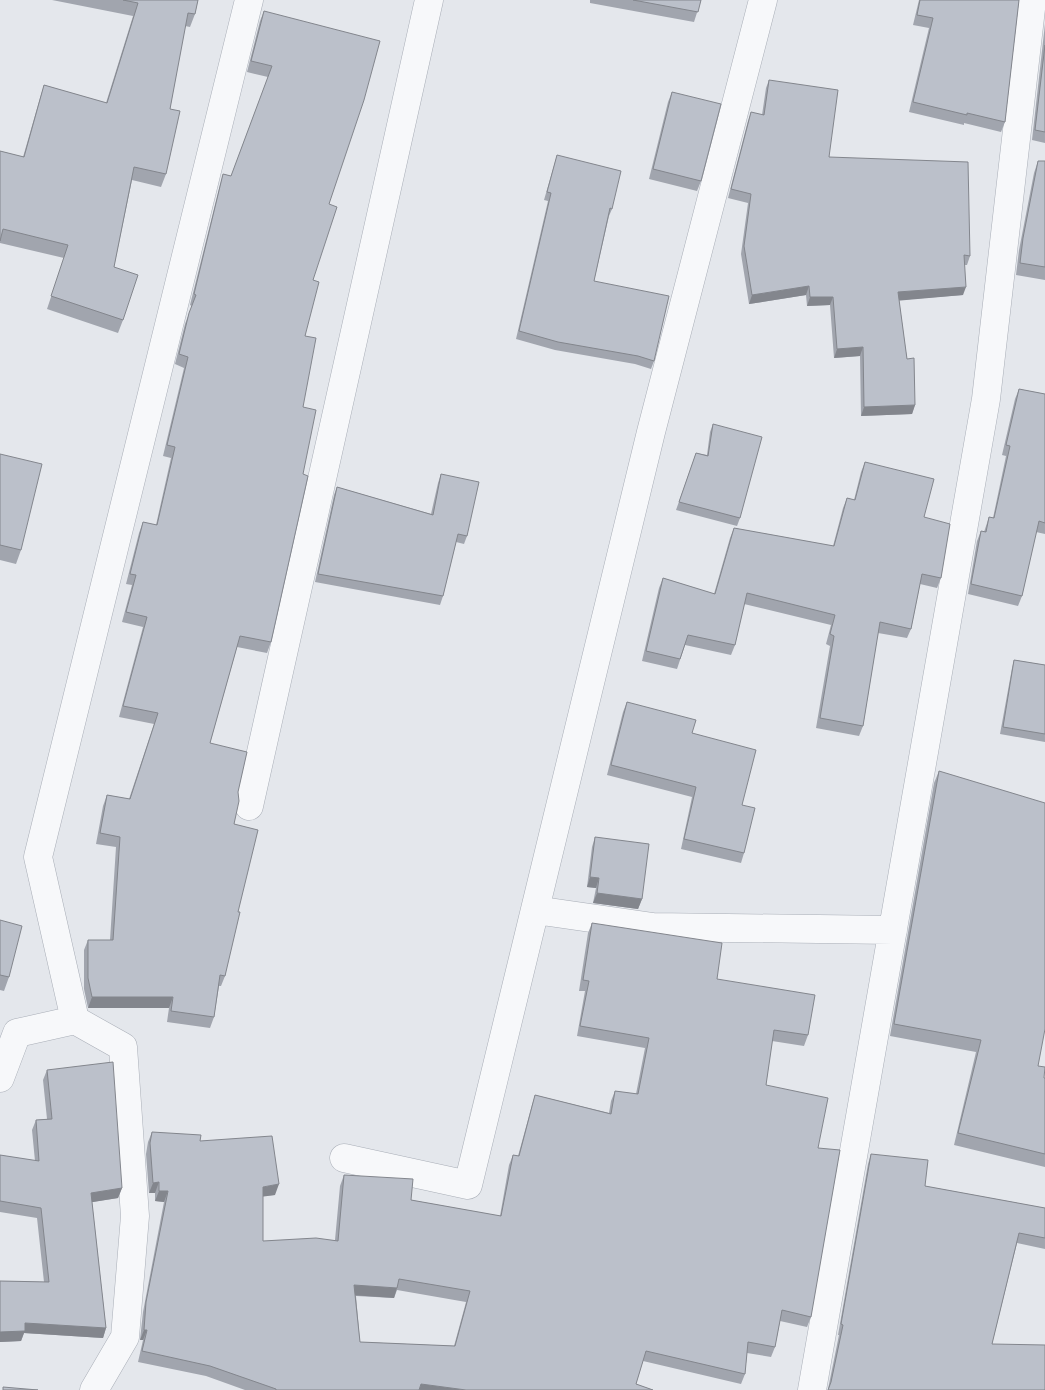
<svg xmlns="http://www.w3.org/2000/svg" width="1045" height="1390" viewBox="0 0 1045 1390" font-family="'Space Grotesk',sans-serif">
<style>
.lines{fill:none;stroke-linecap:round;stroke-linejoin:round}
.street-casing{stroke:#a9aeb7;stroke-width:29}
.street{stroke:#f7f8fa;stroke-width:28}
.wall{fill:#a1a5ae;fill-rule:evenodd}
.shaded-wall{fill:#83868d}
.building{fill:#bbc0ca;stroke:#83868d;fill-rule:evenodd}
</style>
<rect width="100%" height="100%" fill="#e4e7ec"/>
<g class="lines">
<g class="street-casing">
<path id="street" d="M 249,806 L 429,0
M 535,910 L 653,927 L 893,930
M 0,1078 L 17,1033 L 75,1020
M 344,1158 L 468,1185 L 651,432 L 763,0
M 94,1390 L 125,1337 L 135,1216 L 123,1047 L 75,1020 L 38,857 L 249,0
M 812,1390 L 986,399 L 1032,0"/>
</g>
<use href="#street" class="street"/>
</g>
<path class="wall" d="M 52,0 L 198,0 L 195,14 L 190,27 L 185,26 L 170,109 L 166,174 L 161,187 L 132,180 L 114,267 L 123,320 L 118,333 L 47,309 L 64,258 L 0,243 L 0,151 L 23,157 L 40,98 L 44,85 L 106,103 L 133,16 Z
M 590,0 L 701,0 L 694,22 L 590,3 Z
M 919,0 L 1019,0 L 1005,122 L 1001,132 L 964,123 L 964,125 L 909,112 L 929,28 L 913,25 Z
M 264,11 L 329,204 L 313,280 L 305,336 L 303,407 L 303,474 L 271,642 L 267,653 L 237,647 L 210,743 L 238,792 L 234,824 L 238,912 L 225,976 L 221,986 L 219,986 L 214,1017 L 210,1028 L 167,1022 L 169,1008 L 88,1008 L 84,989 L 84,950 L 88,940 L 110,940 L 116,847 L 96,844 L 103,806 L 107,795 L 129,799 L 154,724 L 119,717 L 143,627 L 122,622 L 132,585 L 126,584 L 139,533 L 143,522 L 156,525 L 171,458 L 163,456 L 184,368 L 175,364 L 185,324 L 192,306 L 190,305 L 220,185 L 223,174 L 231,176 L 268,77 L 247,72 L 260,21 Z
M 1045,24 L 1045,143 L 1032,140 Z
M 769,80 L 829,157 L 970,256 L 967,265 L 964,265 L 963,295 L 899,300 L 907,359 L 915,405 L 912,414 L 861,416 L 860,356 L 834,358 L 830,305 L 807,306 L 806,295 L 749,304 L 741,254 L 748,203 L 728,198 L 748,121 L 751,112 L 762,115 L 766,88 Z
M 672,92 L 701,181 L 697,191 L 649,179 L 668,102 Z
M 557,155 L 612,209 L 609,216 L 594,281 L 654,361 L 651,369 L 635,364 L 555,350 L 516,339 L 548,201 L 544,200 Z
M 1038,161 L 1045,161 L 1045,280 L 1016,275 L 1019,250 L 1034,173 Z
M 1019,389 L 1045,394 L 1045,534 L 1036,532 L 1022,596 L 1018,606 L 968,594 L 977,541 L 981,531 L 984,532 L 989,517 L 993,518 L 1006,456 L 1002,455 L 1015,399 Z
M 713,424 L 740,518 L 737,526 L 676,510 L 696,453 L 707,455 L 710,432 Z
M 0,454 L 21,550 L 16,564 L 0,560 Z
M 865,462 L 924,517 L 941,578 L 937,588 L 920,584 L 911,629 L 907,638 L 878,633 L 863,726 L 859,736 L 816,728 L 830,646 L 826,644 L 831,625 L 744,604 L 735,645 L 731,655 L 685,645 L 677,669 L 642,661 L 659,588 L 663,578 L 714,594 L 730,538 L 734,528 L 833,546 L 843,508 L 847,498 L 854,500 L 861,472 Z
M 441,474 L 467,536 L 464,544 L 456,542 L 443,596 L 440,605 L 315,582 L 334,495 L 337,487 L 431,514 L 438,483 Z
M 1014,660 L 1045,665 L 1045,742 L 1000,734 L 1012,668 Z
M 627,702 L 692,733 L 742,805 L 744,853 L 741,863 L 681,849 L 692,797 L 607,775 L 623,712 Z
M 939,771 L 1038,1066 L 1044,1078 L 1045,1078 L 1045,1167 L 954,1145 L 976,1052 L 890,1036 L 934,783 Z
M 595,837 L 642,899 L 638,909 L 593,903 L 596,888 L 587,887 L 592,847 Z
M 0,920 L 9,977 L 4,991 L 0,990 Z
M 592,923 L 717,979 L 808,1035 L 804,1046 L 772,1041 L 766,1085 L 818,1148 L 811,1317 L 807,1327 L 780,1321 L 775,1347 L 771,1357 L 747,1353 L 745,1374 L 741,1384 L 643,1361 L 636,1384 L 653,1390 L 245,1390 L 206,1376 L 138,1362 L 143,1340 L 140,1340 L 143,1312 L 164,1202 L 155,1201 L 155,1193 L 149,1193 L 146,1154 L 148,1142 L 152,1132 L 200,1141 L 275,1195 L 263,1196 L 263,1241 L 335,1240 L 340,1186 L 344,1175 L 411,1200 L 500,1216 L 509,1165 L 513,1155 L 518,1156 L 532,1105 L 535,1095 L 609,1113 L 611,1101 L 615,1091 L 636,1094 L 645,1048 L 577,1036 L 585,991 L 579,991 L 588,933 ZM 397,1290 L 466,1302 L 454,1346 L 360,1342 L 356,1296 L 394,1298 Z
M 47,1070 L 122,1188 L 118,1198 L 92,1202 L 106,1328 L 103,1338 L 24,1333 L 21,1341 L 0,1342 L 0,1281 L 44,1282 L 37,1218 L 0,1212 L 0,1155 L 35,1161 L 32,1130 L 36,1120 L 47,1119 L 43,1080 Z
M 871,1154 L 925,1186 L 1045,1208 L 1045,1249 L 1017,1243 L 992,1344 L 828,1389 L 839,1335 L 838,1335 L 868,1164 Z"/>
<path class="shaded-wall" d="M 809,286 L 806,295 L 749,304 L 752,295 Z
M 966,287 L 963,295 L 895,301 L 898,292 Z
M 810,297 L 833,297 L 830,305 L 807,306 Z
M 863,347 L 860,356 L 834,358 L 837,349 Z
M 915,405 L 912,414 L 861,416 L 864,407 Z
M 590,877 L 599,878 L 596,888 L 587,887 Z
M 597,893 L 642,899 L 638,909 L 593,903 Z
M 92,997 L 173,997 L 169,1008 L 88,1008 Z
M 159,1182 L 155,1193 L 149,1193 L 153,1183 Z
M 279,1184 L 275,1195 L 260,1197 L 263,1187 Z
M 122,1188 L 118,1198 L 87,1203 L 91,1193 Z
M 159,1191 L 168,1191 L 164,1202 L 155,1201 Z
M 354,1285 L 397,1288 L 394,1298 L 351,1295 Z
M 25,1323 L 106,1328 L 103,1338 L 24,1333 L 21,1341 L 0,1342 L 0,1332 Z
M 144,1330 L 147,1330 L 143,1340 L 140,1340 Z
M 421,1384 L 466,1390 L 419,1390 Z"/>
<path class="building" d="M 123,0 L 198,0 L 195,14 L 188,13 L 170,109 L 180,111 L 166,174 L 134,167 L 114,267 L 138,275 L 123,320 L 51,296 L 68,245 L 3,229 L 0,241 L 0,151 L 24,157 L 44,85 L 107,103 L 138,3 Z
M 633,0 L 701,0 L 698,12 Z
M 920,0 L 1019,0 L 1005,122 L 967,113 L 967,115 L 913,102 L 933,18 L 917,15 Z
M 264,11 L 380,41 L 364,100 L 329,204 L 337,207 L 313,280 L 319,282 L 305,336 L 316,338 L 303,407 L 316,410 L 303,474 L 308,476 L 271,642 L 240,636 L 210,743 L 247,752 L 238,792 L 239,801 L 234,824 L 258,830 L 238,912 L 240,912 L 225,976 L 220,975 L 214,1017 L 171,1011 L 173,997 L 92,997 L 88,978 L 88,940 L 113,940 L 120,837 L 100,833 L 107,795 L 130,799 L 158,713 L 123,706 L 147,617 L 126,612 L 136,575 L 130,574 L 143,522 L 157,525 L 175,447 L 167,445 L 188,357 L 179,354 L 189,313 L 196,295 L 194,294 L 223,174 L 231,176 L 272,66 L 251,61 Z
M 1045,45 L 1045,132 L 1035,130 Z
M 769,80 L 838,90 L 829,157 L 968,162 L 970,256 L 964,255 L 966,287 L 898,292 L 907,359 L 914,358 L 915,405 L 864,407 L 863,347 L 837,349 L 833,297 L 810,297 L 809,286 L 752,295 L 744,246 L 751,194 L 731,189 L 751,112 L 764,115 Z
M 672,92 L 721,104 L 701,181 L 653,169 Z
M 557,155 L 621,171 L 612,209 L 610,208 L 594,281 L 669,296 L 654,361 L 638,356 L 558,342 L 519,331 L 551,193 L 547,192 Z
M 1038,161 L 1045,161 L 1045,267 L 1020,263 L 1023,238 Z
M 1019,389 L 1045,394 L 1045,523 L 1039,521 L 1022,596 L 971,584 L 981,531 L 986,532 L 989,517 L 994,518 L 1010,446 L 1006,445 Z
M 713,424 L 762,437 L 740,518 L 679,502 L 696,453 L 708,456 Z
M 0,454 L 42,464 L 21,550 L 0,545 Z
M 865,462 L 934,479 L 924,517 L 950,524 L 941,578 L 922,574 L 911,629 L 880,622 L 863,726 L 820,718 L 834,636 L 830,634 L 835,615 L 747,593 L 735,645 L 688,635 L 680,659 L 646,651 L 663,578 L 715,594 L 734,528 L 834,546 L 847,498 L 855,500 Z
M 441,474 L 479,482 L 467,536 L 458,534 L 443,596 L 318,574 L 337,487 L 433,515 Z
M 1014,660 L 1045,665 L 1045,734 L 1003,727 Z
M 627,702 L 696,720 L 692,733 L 756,750 L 742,805 L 755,808 L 744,853 L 684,839 L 696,787 L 611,765 Z
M 939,771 L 1045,803 L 1045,1029 L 1038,1066 L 1045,1067 L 1044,1078 L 1045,1078 L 1045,1154 L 958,1133 L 981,1040 L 894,1024 Z
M 595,837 L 649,844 L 642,899 L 597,893 L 599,878 L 590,877 Z
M 0,920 L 22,926 L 9,977 L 0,975 Z
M 592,923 L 722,943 L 717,979 L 815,995 L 808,1035 L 774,1030 L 766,1085 L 828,1098 L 818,1148 L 840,1150 L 811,1317 L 782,1310 L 775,1347 L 748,1342 L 745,1374 L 646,1351 L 636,1384 L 653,1390 L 466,1390 L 421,1384 L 419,1390 L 276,1390 L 276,1389 L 210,1366 L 142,1351 L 147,1330 L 144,1330 L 146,1302 L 168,1191 L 159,1191 L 159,1182 L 153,1183 L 150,1143 L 152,1132 L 201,1135 L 200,1141 L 272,1136 L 279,1184 L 263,1187 L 263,1241 L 316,1238 L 338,1241 L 344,1175 L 413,1179 L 411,1200 L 501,1216 L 513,1155 L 519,1156 L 535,1095 L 611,1114 L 615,1091 L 638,1094 L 649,1038 L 580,1026 L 589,981 L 583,980 ZM 399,1279 L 470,1291 L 455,1346 L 360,1342 L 354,1285 L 397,1288 Z
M 113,1062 L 122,1188 L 91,1193 L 106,1328 L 25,1323 L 25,1331 L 0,1332 L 0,1281 L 49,1282 L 41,1208 L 0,1201 L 0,1155 L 39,1161 L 36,1120 L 52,1119 L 47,1070 Z
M 871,1154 L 928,1160 L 925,1186 L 1045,1208 L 1045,1238 L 1019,1233 L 992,1344 L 1045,1345 L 1045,1390 L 828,1390 L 831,1382 L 843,1325 L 841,1324 Z
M 3,1387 L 38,1390 L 3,1390 Z"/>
</svg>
